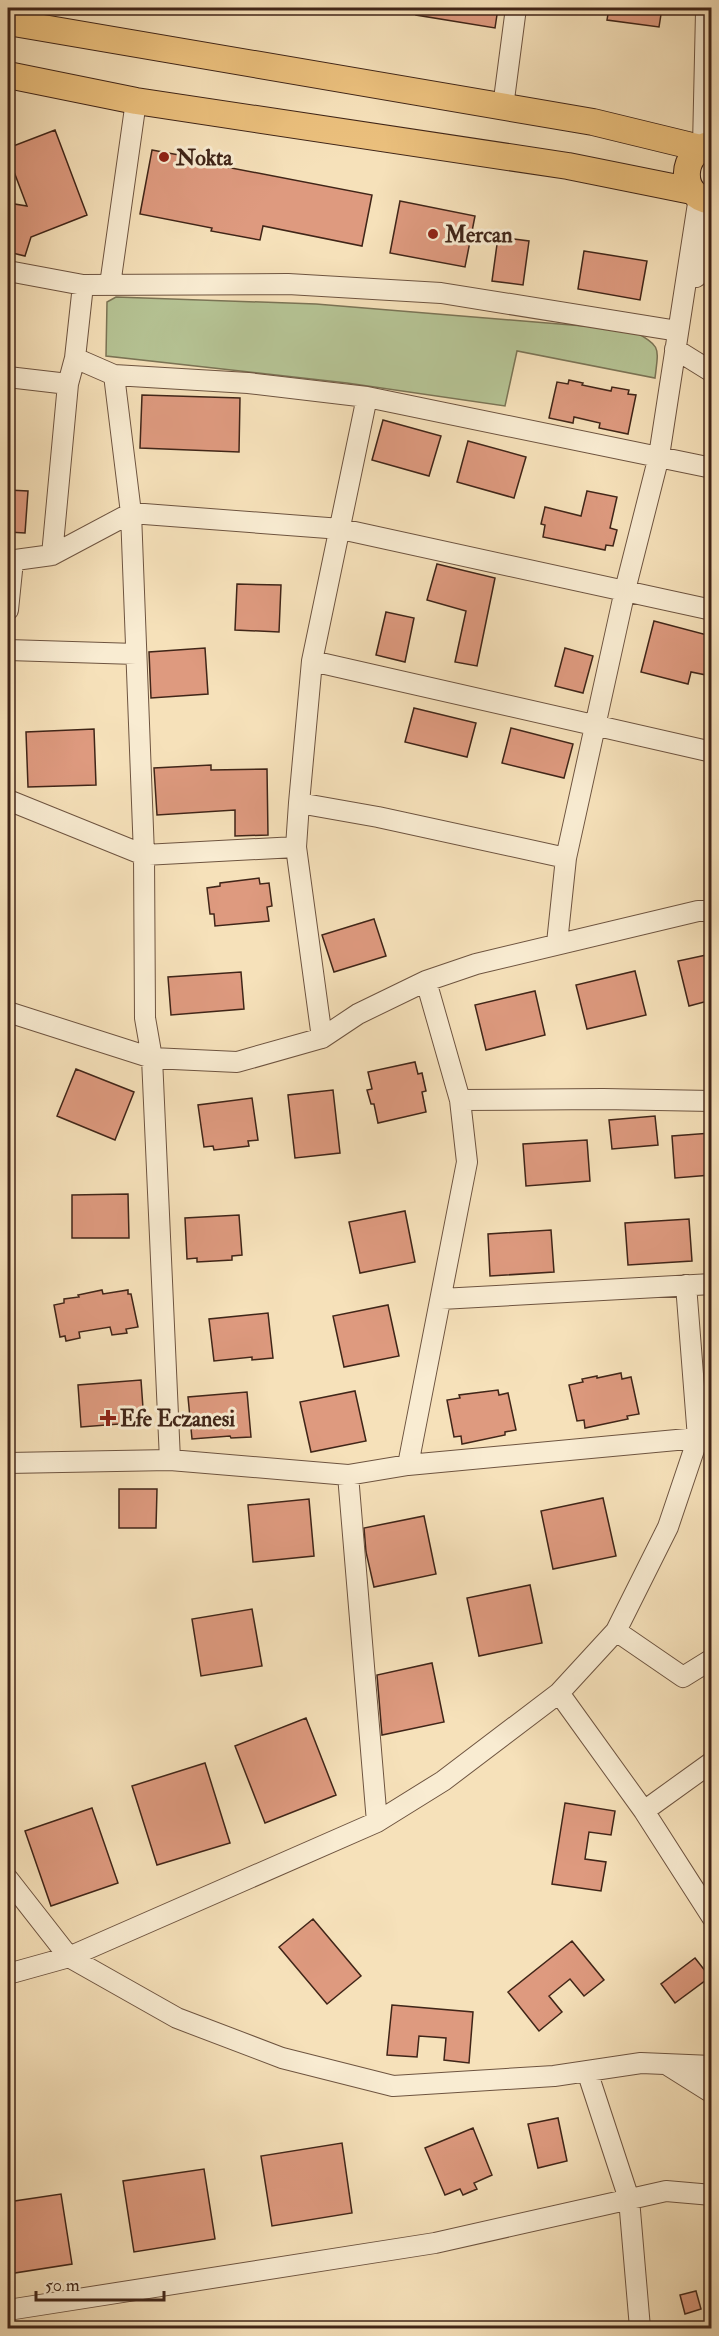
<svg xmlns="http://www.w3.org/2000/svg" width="719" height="2336" viewBox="0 0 719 2336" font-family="'IM FELL Double Pica',serif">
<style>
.green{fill:#b6c495;stroke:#7b7456;stroke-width:1.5}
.building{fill:#de9a7f;stroke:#402518;stroke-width:1.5}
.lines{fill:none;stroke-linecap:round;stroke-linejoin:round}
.minor-casing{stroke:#6e5440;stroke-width:22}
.major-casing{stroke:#402518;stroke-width:28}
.minor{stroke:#f9ecd2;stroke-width:20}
.major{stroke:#ebc07d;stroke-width:26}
.poi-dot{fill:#8f2418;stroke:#f9ecd2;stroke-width:2}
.labels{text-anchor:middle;stroke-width:6;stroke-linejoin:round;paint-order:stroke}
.poi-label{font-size:22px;font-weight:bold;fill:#402518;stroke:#f9ecd2;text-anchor:start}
</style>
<rect width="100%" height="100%" fill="#f6e1ba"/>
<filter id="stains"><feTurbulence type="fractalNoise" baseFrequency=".00333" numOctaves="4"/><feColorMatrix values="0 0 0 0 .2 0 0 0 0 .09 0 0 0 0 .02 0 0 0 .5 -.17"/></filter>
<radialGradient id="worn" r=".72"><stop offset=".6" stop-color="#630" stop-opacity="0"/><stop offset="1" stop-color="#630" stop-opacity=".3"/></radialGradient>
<path class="green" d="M 116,297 L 316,304 L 632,330 C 661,347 659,345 655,378 L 517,351 L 505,406 L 347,383 L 106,356 L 107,302 Z"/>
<path class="building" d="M 416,8 L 498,8 L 495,28 L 416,15 Z
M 609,8 L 662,8 L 659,27 L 607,20 Z
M 55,130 L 87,215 L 31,237 L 25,256 L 8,252 L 8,203 L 27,206 L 8,156 L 8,148 Z
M 152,150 L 201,159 L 200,162 L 372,195 L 362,246 L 263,226 L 260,240 L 211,231 L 212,228 L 140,214 Z
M 400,201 L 475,216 L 465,267 L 390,253 Z
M 498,237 L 529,241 L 523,285 L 492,281 Z
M 584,251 L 647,261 L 640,300 L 578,289 Z
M 569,380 L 583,383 L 582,385 L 611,391 L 612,387 L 629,390 L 628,394 L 636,395 L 628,434 L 599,428 L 600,423 L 574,417 L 573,423 L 549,418 L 557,382 L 568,384 Z
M 142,395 L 240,398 L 239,452 L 140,448 Z
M 383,420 L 441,436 L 429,476 L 372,460 Z
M 468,441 L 526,457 L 514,498 L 457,482 Z
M 8,490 L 28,491 L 25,533 L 8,532 Z
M 587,491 L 617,497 L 610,528 L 617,530 L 613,546 L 606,545 L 605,550 L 543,537 L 545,525 L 541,524 L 545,507 L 581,516 Z
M 437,564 L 495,578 L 477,666 L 455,662 L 466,611 L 427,600 Z
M 237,584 L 281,585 L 279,632 L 235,630 Z
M 386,612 L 414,618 L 405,662 L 376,655 Z
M 654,621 L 711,636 L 711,676 L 691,672 L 688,684 L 641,672 Z
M 205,648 L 208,694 L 151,698 L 149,652 Z
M 565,648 L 593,656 L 583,693 L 555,686 Z
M 414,708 L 476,723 L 467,757 L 405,742 Z
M 511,728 L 573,744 L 564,778 L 502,763 Z
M 94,729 L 96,785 L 28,787 L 26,732 Z
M 211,765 L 211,770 L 267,769 L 268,835 L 235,836 L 235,810 L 157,815 L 154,768 Z
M 259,878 L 260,884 L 269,883 L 272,906 L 267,907 L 269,921 L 215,926 L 214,914 L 210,914 L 207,888 L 220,886 L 220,883 Z
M 374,919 L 386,956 L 334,972 L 322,935 Z
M 711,954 L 711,992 L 707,994 L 708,1001 L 689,1006 L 678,961 Z
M 635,971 L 646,1015 L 587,1029 L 576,985 Z
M 241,972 L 244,1009 L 171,1015 L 168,977 Z
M 535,991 L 545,1035 L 486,1050 L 475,1005 Z
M 415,1062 L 418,1074 L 422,1073 L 426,1091 L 422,1092 L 426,1112 L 378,1123 L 374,1104 L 371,1104 L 367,1090 L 372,1089 L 368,1072 Z
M 76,1069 L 134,1092 L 115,1140 L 57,1116 Z
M 333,1090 L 340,1153 L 295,1158 L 288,1095 Z
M 252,1098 L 258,1140 L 248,1141 L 249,1146 L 214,1150 L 213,1146 L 204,1147 L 198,1105 Z
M 655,1116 L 658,1145 L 612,1149 L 609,1120 Z
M 711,1133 L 711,1175 L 675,1178 L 672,1136 Z
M 587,1140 L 590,1181 L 526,1186 L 523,1144 Z
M 128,1194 L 129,1238 L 72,1238 L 72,1195 Z
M 405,1211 L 415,1262 L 360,1273 L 349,1222 Z
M 239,1215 L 242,1255 L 232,1256 L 232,1260 L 197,1262 L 197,1258 L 187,1259 L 185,1218 Z
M 689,1219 L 692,1261 L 628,1265 L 625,1223 Z
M 551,1230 L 554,1272 L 490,1276 L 488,1234 Z
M 102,1290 L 103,1294 L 128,1290 L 128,1294 L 131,1294 L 138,1327 L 126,1329 L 127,1333 L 112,1335 L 110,1327 L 79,1332 L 80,1338 L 66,1341 L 65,1336 L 60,1337 L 54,1305 L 64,1303 L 64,1299 L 79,1297 L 78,1295 Z
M 388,1305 L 399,1356 L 344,1367 L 333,1316 Z
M 268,1313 L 273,1358 L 252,1360 L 252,1357 L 214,1361 L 209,1319 Z
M 621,1373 L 622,1379 L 631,1377 L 639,1414 L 627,1416 L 628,1419 L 585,1428 L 584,1420 L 577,1421 L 569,1385 L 583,1382 L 582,1379 L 597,1376 L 597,1378 Z
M 141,1380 L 144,1422 L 81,1427 L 78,1385 Z
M 498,1390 L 499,1395 L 508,1393 L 516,1430 L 505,1432 L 505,1435 L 462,1444 L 461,1436 L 454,1437 L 447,1400 L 460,1398 L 459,1395 Z
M 355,1391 L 366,1441 L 311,1452 L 300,1402 Z
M 247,1392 L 251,1437 L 231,1438 L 230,1436 L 192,1439 L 188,1397 Z
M 119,1489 L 157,1489 L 156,1528 L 119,1528 Z
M 603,1498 L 616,1556 L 553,1569 L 541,1511 Z
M 309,1499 L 314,1556 L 253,1562 L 248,1505 Z
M 424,1516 L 436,1574 L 374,1587 L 366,1552 L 364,1528 Z
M 530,1585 L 542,1643 L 479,1656 L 467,1598 Z
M 252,1609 L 262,1666 L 201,1676 L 192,1619 Z
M 432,1663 L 444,1722 L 382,1735 L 377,1675 Z
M 306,1718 L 336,1795 L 265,1823 L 235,1746 Z
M 205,1763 L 230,1843 L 157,1865 L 132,1786 Z
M 565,1803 L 615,1811 L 611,1835 L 589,1832 L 585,1859 L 606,1862 L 601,1891 L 552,1884 Z
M 92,1808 L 118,1883 L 51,1906 L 25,1831 Z
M 313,1919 L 361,1976 L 327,2004 L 279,1947 Z
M 572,1941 L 604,1980 L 584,1996 L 570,1979 L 549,1996 L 562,2012 L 539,2031 L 508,1992 Z
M 695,1958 L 710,1977 L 675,2003 L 661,1984 Z
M 392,2005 L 473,2012 L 469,2063 L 444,2060 L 446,2038 L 419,2036 L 417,2057 L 387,2055 Z
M 558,2118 L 567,2161 L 538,2168 L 528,2124 Z
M 473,2128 L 492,2175 L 474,2183 L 477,2189 L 463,2195 L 460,2189 L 445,2195 L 425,2148 Z
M 342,2143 L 352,2213 L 272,2226 L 261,2156 Z
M 204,2169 L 215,2239 L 134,2252 L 123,2181 Z
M 61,2194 L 72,2264 L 8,2274 L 8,2202 Z
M 696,2291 L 701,2309 L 685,2314 L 680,2295 Z"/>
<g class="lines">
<g class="minor-casing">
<path id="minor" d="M 503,107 L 516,8
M 703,146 L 706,12
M 8,271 L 83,285 L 288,284 L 441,293 L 678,331
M 696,277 L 712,236
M 83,285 L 75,358 L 114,375 L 248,383 L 367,397 L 312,661 L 299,803 L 296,847 L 322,1038
M 110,285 L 136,101
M 675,349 L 712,372
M 114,375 L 131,513 L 144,855 L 145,1018 L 152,1058 L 170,1460
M 8,377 L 68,384
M 367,397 L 712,468
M 52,555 L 68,384 L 75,358
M 8,561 L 52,555 L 131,513 L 341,529 L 712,610
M 8,610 L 13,561
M 8,650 L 136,654
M 312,661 L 712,752
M 8,800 L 144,855 L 296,847
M 299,803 L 378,817 L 566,858
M 557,943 L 566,858 L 625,590 L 659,456 L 699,197
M 8,1012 L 152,1058 L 237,1062 L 322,1038 L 358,1014 L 426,981 L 476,964 L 698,911 L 712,911
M 460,1100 L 603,1099 L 712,1101
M 441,1299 L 712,1284
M 8,1463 L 170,1460 L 348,1475 L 408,1465 L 698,1438
M 408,1465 L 467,1162 L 460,1100 L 426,981
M 348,1475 L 377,1822
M 616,1631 L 683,1677 L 712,1659
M 559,1693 L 644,1811 L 712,1917
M 644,1811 L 712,1762
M 8,1879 L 69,1957 L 177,2018 L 282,2058 L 393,2086 L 554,2076 L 641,2063 L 712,2066
M 8,1974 L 69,1957 L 377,1822 L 443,1781 L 559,1693 L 616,1631 L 668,1527 L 698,1438 L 686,1285
M 669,2066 L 712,2093
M 587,2071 L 629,2199 L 640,2328
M 8,2310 L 435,2243 L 666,2191 L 712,2195"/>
</g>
<g class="major-casing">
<path id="major" d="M 8,22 L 593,122 L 700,148
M 8,75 L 136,101 L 568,166 L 692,191
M 712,144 C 680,151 677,197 712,201"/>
</g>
<use href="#minor" class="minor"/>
<use href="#major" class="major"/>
</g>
<g class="poi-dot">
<circle cx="164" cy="157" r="6"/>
<circle cx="433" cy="234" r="6"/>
<path d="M105 1409h6v6h6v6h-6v6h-6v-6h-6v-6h6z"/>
</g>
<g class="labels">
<g class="poi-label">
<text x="176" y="165">Nokta</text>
<text x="445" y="242">Mercan</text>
<text x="120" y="1426">Efe Eczanesi</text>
</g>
</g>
<rect width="719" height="2336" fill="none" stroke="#f6e1ba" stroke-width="30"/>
<rect x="9" y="9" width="701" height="2318" fill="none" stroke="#402518" stroke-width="3"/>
<rect x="15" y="15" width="689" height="2306" fill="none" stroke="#402518" stroke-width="1.5"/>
<path d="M36 2291v9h128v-9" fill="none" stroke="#402518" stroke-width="3"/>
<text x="45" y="2291" font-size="18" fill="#402518" stroke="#f9ecd2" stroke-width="4.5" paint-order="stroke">50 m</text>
<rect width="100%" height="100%" filter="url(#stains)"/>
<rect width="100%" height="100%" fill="url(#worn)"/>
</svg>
